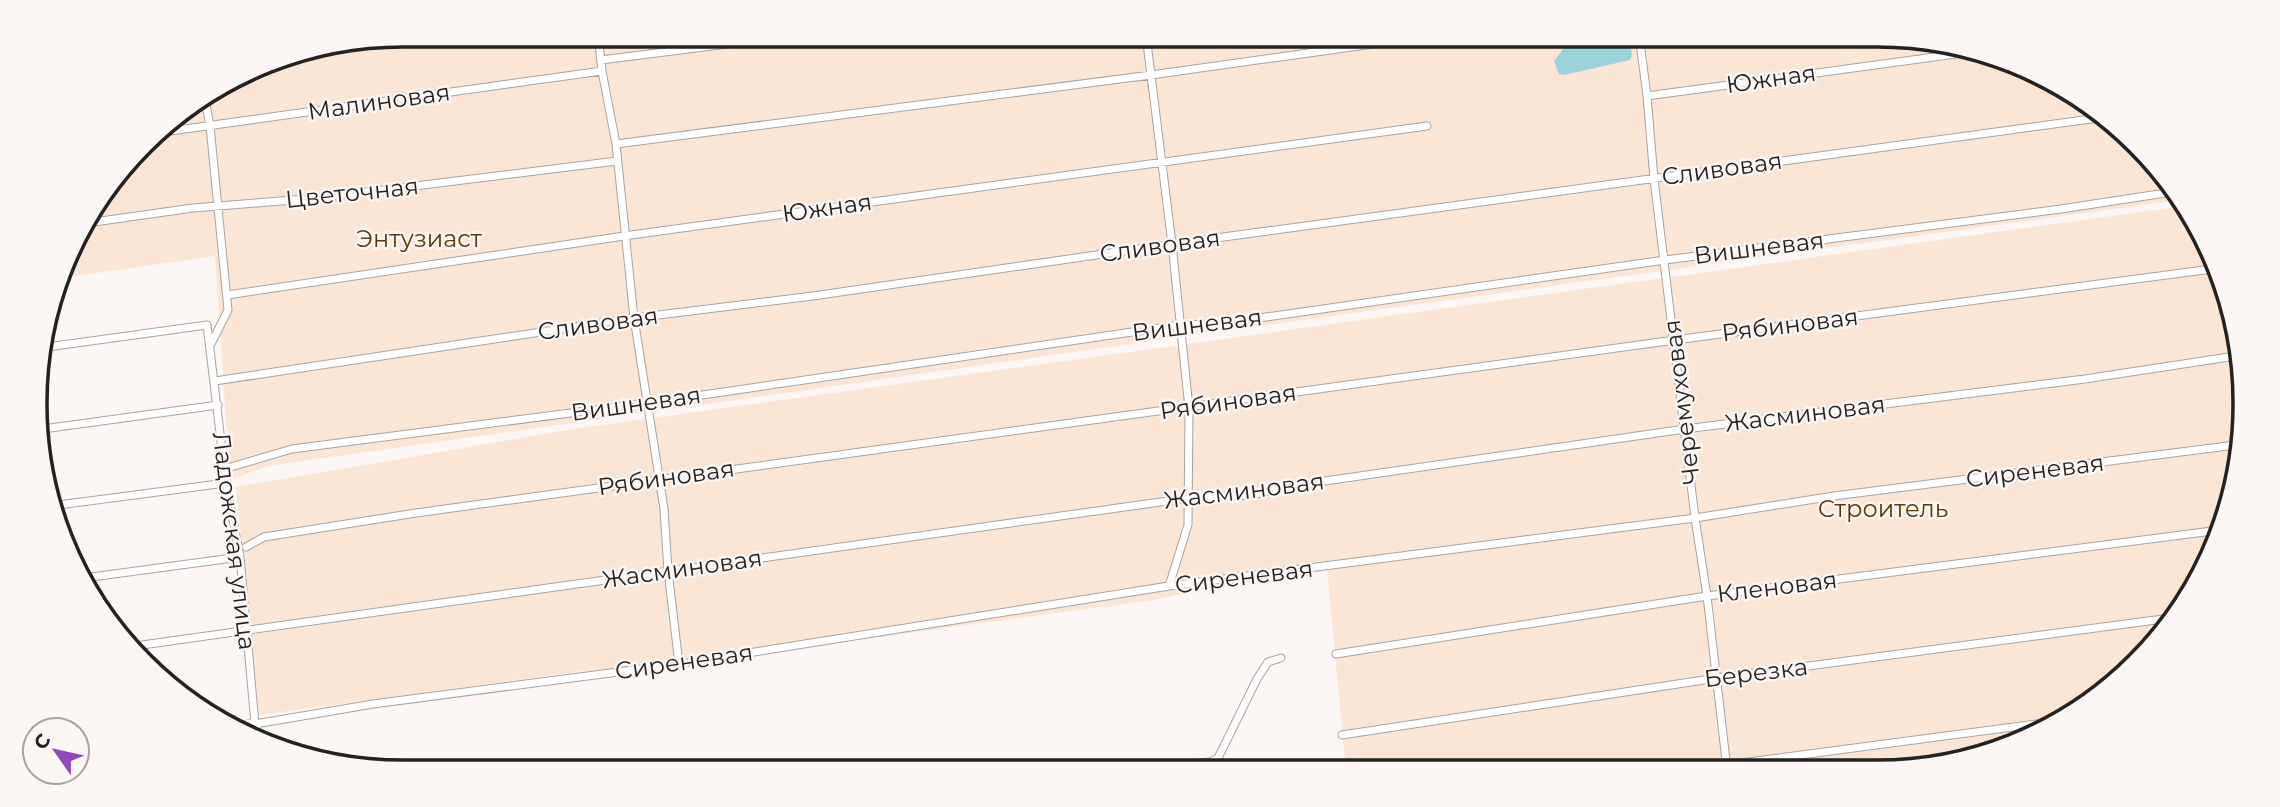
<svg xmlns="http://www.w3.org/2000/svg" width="2280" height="807" viewBox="0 0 2280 807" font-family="Montserrat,sans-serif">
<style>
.green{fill:#fbe6d5}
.water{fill:#9bd3db}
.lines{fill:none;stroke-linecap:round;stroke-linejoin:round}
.minor-casing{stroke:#a8a3a0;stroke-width:9}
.secondary-casing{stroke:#a8a3a0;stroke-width:11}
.minor{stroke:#fff;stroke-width:7}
.secondary{stroke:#fff;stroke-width:10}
.labels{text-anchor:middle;stroke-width:5;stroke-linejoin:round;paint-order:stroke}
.street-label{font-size:24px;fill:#242321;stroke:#fcf7f4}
.park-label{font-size:24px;fill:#643600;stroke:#fcf7f4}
.rim{fill:none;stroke:#242321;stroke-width:3.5}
</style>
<rect width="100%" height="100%" fill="#fcf7f4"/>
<path class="green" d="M 404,35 L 1877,35 L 1971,47 L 2100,111 L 2179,200 L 1223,331 L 268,466 L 230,480 L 215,256 L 62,278 L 73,240 L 160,127 L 263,63 Z
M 2184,206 L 2195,219 L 2242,355 L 2233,498 L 2195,588 L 2120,680 L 2039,734 L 1925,769 L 1346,770 L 1327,570 L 1223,586 L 1152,600 L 679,664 L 583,671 L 259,715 L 236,487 L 580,428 Z"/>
<path class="water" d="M 1619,35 L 1629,36 L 1632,55 L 1630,60 L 1564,75 L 1559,74 L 1554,61 L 1564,48 Z"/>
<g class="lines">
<g class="minor-casing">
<path id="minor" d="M 598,35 L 602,71 L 616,144 L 634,318 L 664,509 L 668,571 L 679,664
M 1146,35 L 1172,244 L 1189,408 L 1188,525 L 1169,586
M 1639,35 L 1647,96 L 1654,179 L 1695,518 L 1707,596 L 1727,769
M 601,60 L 799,35
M 1647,96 L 1978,51
M 205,99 L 210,126 L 228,310 L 211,344
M 156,133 L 602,71
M 616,144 L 1151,75 L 1437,35
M 87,223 L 193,208 L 318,198 L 617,161
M 227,295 L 624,236 L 1427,126
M 40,348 L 207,325 L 226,483 L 240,557 L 255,724 L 373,704 L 679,664 L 1169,586 L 1695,518 L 1834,496 L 2236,445
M 215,381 L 634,318 L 813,296 L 1172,244 L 2106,117
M 43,429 L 218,405
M 224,469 L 292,449 L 648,403 L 1180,325 L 1217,324 L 1665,260 L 2061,209 L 2172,192
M 51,506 L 226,483
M 246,547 L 264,537 L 416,513 L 1675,340 L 2212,269
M 84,578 L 240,557
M 135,646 L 1189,498 L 1252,495 L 1290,486 L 1685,429 L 2085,379 L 2242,355
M 1336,654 L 1707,596 L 2220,530
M 1342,735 L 1717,678 L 2171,618
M 1695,769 L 2059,721
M 1120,770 L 1210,762 L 1218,758 L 1257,679 L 1268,662 L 1281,658"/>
</g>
<g class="secondary-casing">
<path id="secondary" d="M 236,727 L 255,724 L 257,736"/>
</g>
<use href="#minor" class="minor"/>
<use href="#secondary" class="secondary"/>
</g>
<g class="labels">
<g class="street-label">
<text transform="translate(1771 79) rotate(-8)" y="8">Южная</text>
<text transform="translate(379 102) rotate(-8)" y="8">Малиновая</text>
<text transform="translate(1722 169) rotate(-8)" y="8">Сливовая</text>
<text transform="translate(352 193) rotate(-6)" y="8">Цветочная</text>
<text transform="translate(827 208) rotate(-8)" y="8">Южная</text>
<text transform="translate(1160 246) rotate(-8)" y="8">Сливовая</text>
<text transform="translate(1759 248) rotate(-7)" y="8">Вишневая</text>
<text transform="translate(598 324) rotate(-8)" y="8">Сливовая</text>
<text transform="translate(1197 325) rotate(-7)" y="8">Вишневая</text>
<text transform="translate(1790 325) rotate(-7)" y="8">Рябиновая</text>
<text transform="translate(1228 402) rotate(-8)" y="8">Рябиновая</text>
<text transform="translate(1682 402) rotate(-97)" y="8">Черемуховая</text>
<text transform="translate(636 404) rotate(-8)" y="8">Вишневая</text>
<text transform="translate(1805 414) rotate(-7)" y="8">Жасминовая</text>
<text transform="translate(2035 471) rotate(-7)" y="8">Сиреневая</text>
<text transform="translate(666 478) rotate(-8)" y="8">Рябиновая</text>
<text transform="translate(1244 491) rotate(-7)" y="8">Жасминовая</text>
<text transform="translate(234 541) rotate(83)" y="8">Ладожская улица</text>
<text transform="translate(682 569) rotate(-8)" y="8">Жасминовая</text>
<text transform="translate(1244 577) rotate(-7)" y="8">Сиреневая</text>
<text transform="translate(1777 587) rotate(-7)" y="8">Кленовая</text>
<text transform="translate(684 662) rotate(-8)" y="8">Сиреневая</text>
<text transform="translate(1756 673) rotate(-7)" y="8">Березка</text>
</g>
<g class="park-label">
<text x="419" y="247">Энтузиаст</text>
<text x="1883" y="517">Строитель</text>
</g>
</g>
<path d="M0 0H2280V807H0ZM403 47H1877A356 356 0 0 1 2233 403V404A356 356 0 0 1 1877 760H403A356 356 0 0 1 47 404V403A356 356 0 0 1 403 47Z" fill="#fcf7f4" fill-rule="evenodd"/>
<path class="rim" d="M403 47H1877A356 356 0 0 1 2233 403V404A356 356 0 0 1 1877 760H403A356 356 0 0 1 47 404V403A356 356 0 0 1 403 47Z"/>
<g transform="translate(56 751) rotate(304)"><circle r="33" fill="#fcf7f4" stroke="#a6a2a0" stroke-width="2"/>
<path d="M0-5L12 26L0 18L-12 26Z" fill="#9148ba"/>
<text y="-10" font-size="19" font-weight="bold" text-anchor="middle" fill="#242321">С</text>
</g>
</svg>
